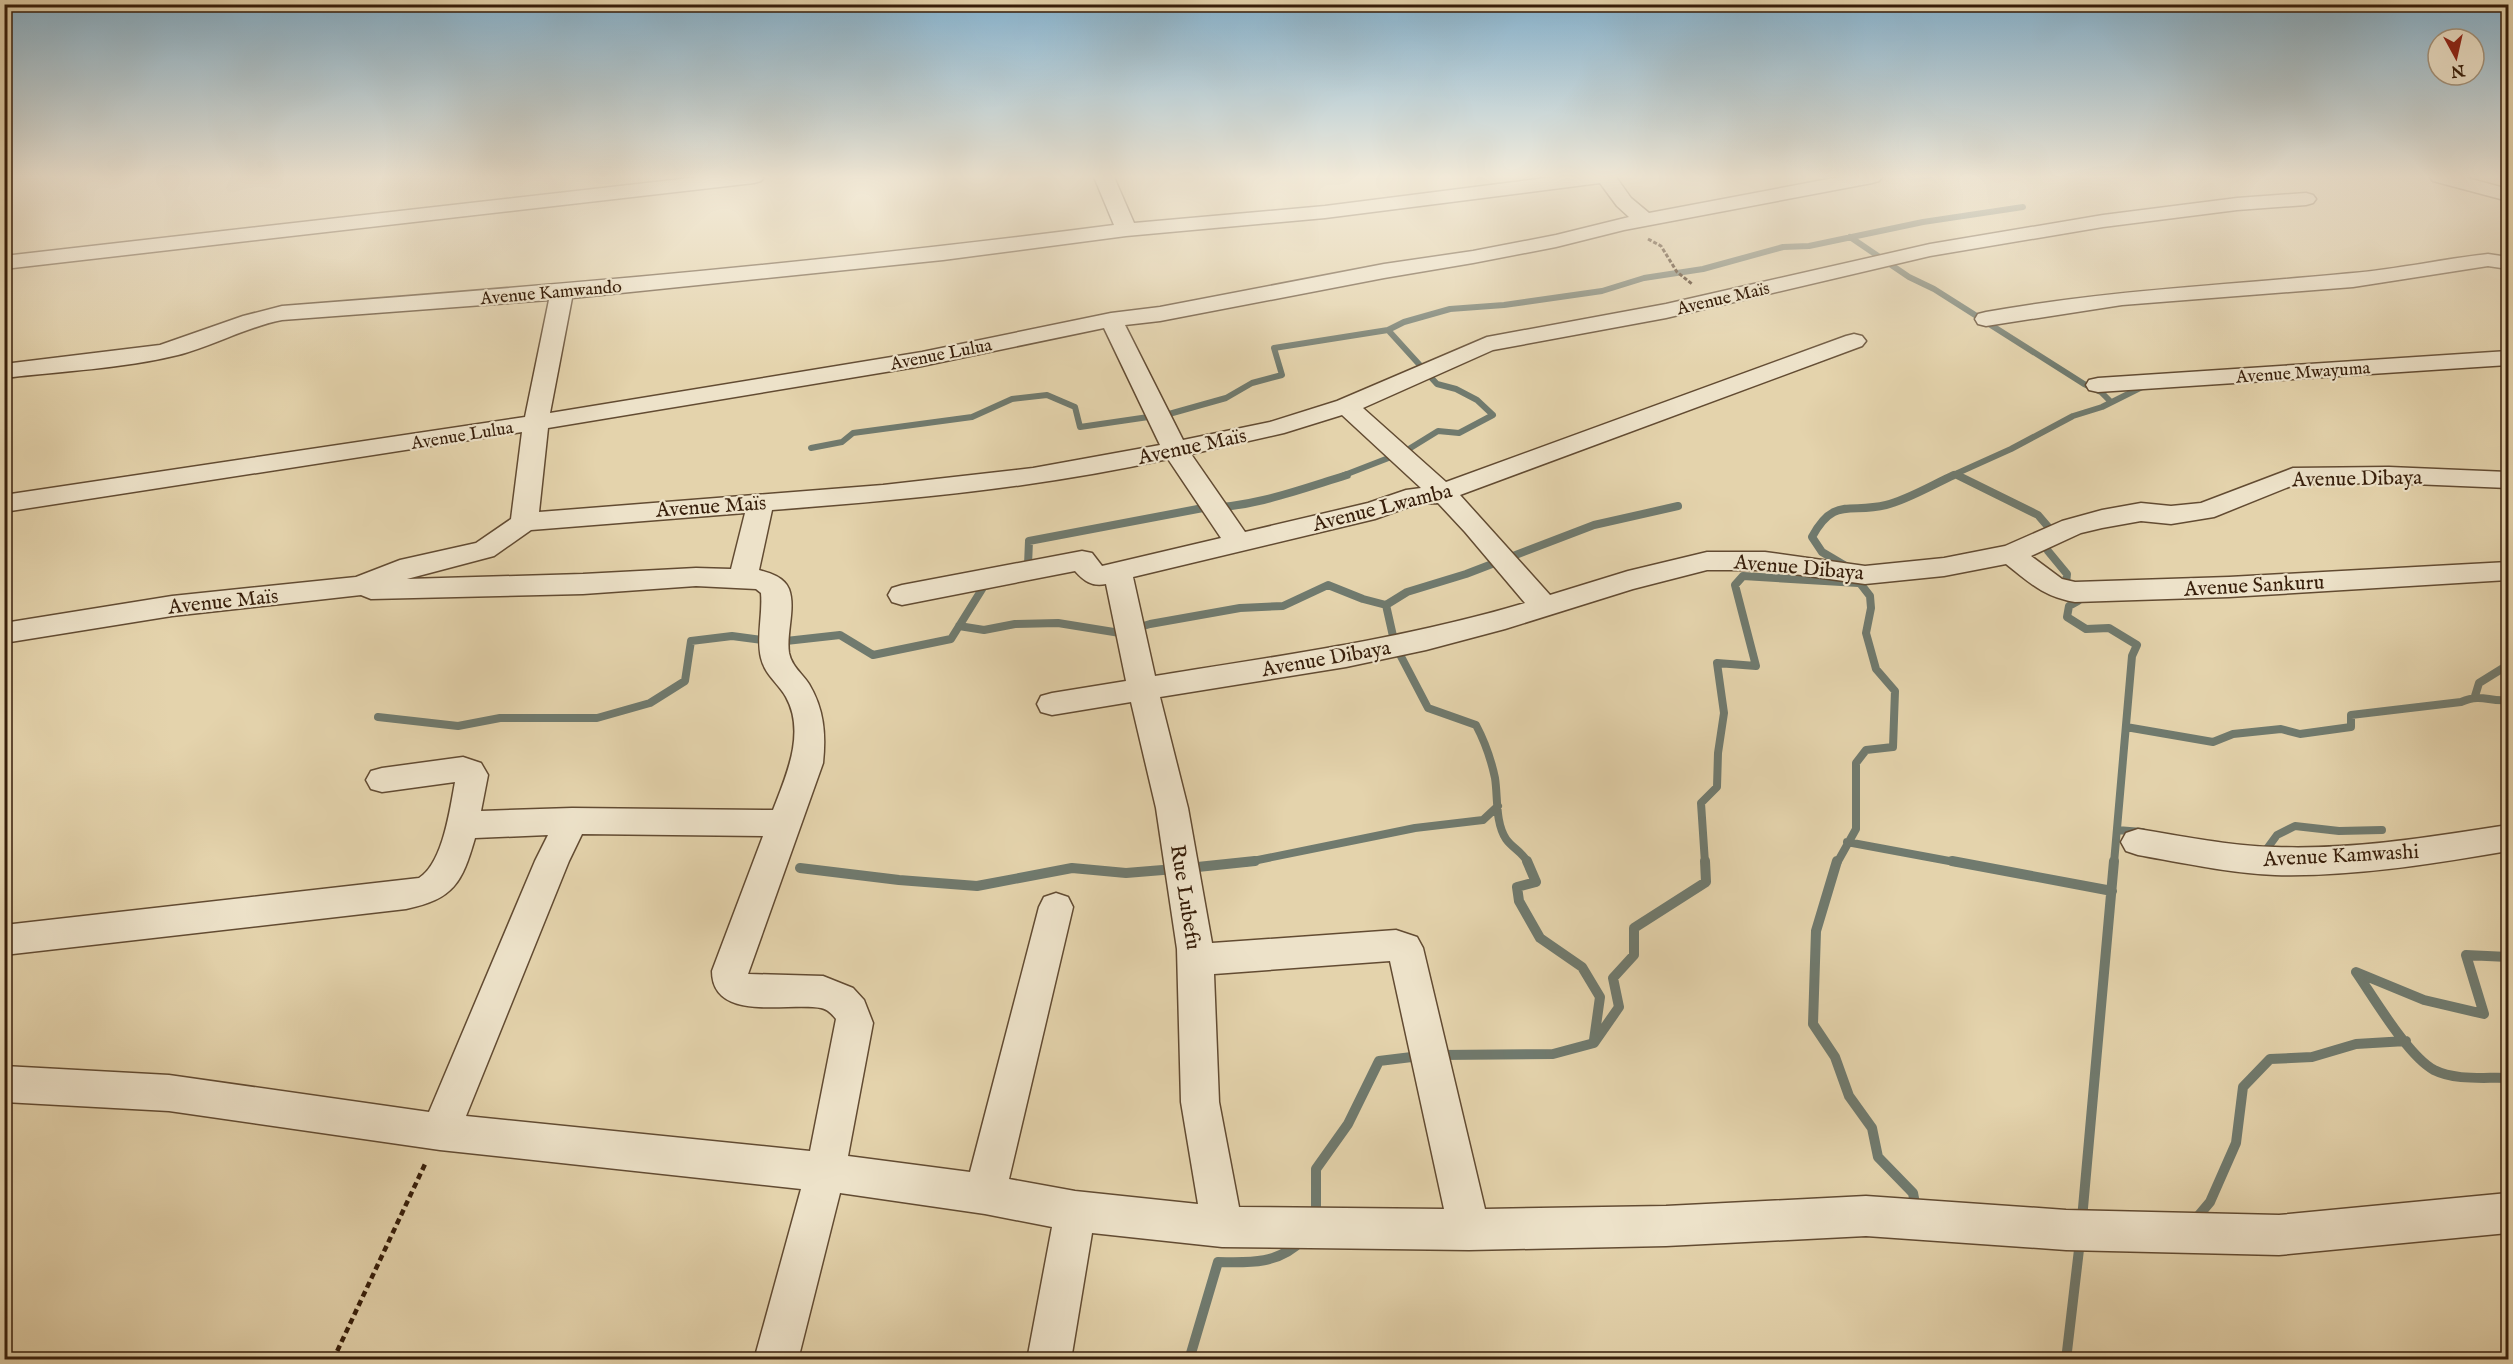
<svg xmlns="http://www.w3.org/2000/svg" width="2513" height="1364" viewBox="0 0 2513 1364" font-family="'IM FELL English',serif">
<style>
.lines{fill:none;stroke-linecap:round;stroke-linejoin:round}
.stream-far2{stroke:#707a6e;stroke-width:6}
.stream-far1{stroke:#707a6e;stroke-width:8}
.stream{stroke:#707a6e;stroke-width:10}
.street-casing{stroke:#624b32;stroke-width:3}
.path-far1{stroke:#371e0a;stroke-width:3;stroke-dasharray:4 2;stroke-linecap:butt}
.path{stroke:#371e0a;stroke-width:4.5;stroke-dasharray:6 4;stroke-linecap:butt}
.street{fill:#ede2c9;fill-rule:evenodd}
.labels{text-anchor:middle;stroke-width:4.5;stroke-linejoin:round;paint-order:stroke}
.far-street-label{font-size:18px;fill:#371e0a;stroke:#ede2c9}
.street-label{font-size:21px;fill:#371e0a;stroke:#ede2c9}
</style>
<rect width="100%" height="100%" fill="#e4d3ac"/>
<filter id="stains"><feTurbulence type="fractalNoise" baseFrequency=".00333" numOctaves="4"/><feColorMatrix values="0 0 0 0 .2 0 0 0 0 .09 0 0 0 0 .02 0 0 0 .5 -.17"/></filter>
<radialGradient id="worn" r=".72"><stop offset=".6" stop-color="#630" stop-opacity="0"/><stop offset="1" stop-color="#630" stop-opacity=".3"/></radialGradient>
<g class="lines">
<path class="stream-far2" d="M 1850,237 L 1909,277 L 1934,289 L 2084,384 L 2101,392 L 2111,402
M 811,448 L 842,442 L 853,433 L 972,417 L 1012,399 L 1047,395 L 1075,407 L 1080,427 L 1169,414 L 1226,398 L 1252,383 L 1282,375 L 1274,348 L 1388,330 L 1404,322 L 1450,309 L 1504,305 L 1602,291 L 1644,278 L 1703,269 L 1783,247 L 1809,246 L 1923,222 L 2023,207
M 1956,474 L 1960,476
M 1342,476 L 1404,452 L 1438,431 L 1459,433 L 1493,415 L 1477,400 L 1456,389 L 1437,384 L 1388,330
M 1951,476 L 2011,449 L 2073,416 L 2102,407 L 2144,386"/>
<path class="stream-far1" d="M 1957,475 L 2038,515 L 2050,529 L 2041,537 L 2048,551 L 2067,574 L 2066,583 L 2078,601 L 2069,606 L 2067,617 L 2086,629 L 2109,628 L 2137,645 L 2132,656 L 2114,863
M 1849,568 L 1822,552 L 1812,537 C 1834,496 1850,514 1886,505 C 1907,500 1934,484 1954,475
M 1022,569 L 1028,565 L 1029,541 L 1203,508 C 1252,508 1301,489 1347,475
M 959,626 L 984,630 L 1015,624 L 1058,623 L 1120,633 L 1150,624 L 1240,608 L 1283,606 L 1328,585 L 1363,599 L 1386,605
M 2475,696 L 2479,683 L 2508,665
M 378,717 L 458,726 L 500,718 L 597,718 L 650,703 L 685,681 L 691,641 L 732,636 L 777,642 L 840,635 L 873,655 L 951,639 L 984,586 L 989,585
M 2126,727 L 2213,742 L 2233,734 L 2281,729 L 2300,734 L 2351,727 L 2351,715 L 2461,702 C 2483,693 2487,702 2508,700
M 2117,830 L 2142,832
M 1847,842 L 1960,863
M 2261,850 L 2266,850 L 2277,835 L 2295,826 L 2339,831 L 2382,830
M 1243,863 L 1415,828 L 1483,820 L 1498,806
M 1528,863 C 1523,852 1512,848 1506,839 C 1495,822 1498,797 1495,778 C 1491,759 1485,742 1476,725 L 1428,708 L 1395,645 L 1386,605 L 1407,592 L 1466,574 L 1594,525 L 1678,506
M 1705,863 L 1701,803 L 1717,787 L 1718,753 L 1724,713 L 1717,663 L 1756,666 L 1735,585 L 1743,576 L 1858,583
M 1837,863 L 1856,829 L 1856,763 L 1866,750 L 1893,747 L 1895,691 L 1876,669 L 1866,633 L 1871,608 L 1870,596 L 1856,578"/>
<path class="stream" d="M 1527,861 L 1536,882 L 1517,887 L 1519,901 L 1540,938 L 1582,967 L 1600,997 L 1594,1040
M 1837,861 L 1816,931 L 1813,1024 L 1835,1057 L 1849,1096 L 1872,1128 L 1878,1157 L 1913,1193 L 1916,1209
M 1952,861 L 2112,891
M 800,868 L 899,880 L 977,886 L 1072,868 L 1126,873 L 1175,869
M 1188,868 L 1255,861
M 2508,957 L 2466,955 L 2484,1014 L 2424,1000 L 2356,972 C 2374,998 2408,1056 2434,1070 C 2456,1081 2485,1077 2508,1078
M 1439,1055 L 1553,1054 L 1594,1043 L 1619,1007 L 1613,978 L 1634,955 L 1634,928 L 1706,882 L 1705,861
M 1316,1218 L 1316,1169 L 1348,1124 L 1379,1061 L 1420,1056
M 2082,1219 L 2114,861
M 2194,1221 L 2210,1202 L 2236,1143 L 2243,1087 L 2270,1059 L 2312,1057 L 2356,1044 L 2406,1041
M 1189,1360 L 1218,1262 C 1250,1263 1280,1264 1303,1239
M 2066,1360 L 2080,1241"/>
<g class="street-casing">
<path id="street" d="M 699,177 L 764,177 L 761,181 L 754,183 L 4,269 L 4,256 Z
M 1094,177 L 1114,177 L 1134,223 L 1325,206 L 1553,177 L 1616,177 L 1631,198 L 1649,213 L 1839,177 L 1882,177 L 1879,181 L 1872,183 L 1624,230 L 1556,247 L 1473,263 L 1384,278 L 1160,321 L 1125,325 L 1183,440 L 1270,422 L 1337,401 L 1487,337 L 1666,304 L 1930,244 L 2103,215 L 2237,198 L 2306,193 L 2313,195 L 2316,199 L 2313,203 L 2306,205 L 2237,210 L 2103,227 L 1930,256 L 1666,318 L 1493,350 L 1363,408 L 1446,482 L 1846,336 L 1854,334 L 1862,336 L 1866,341 L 1862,346 L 1460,495 L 1550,595 L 1628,571 L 1707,552 L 1765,552 L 1865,566 L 1944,558 L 2005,546 L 2062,521 L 2102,510 L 2141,503 L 2171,506 L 2201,503 L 2293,468 L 2389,467 L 2508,472 L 2508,488 L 2389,483 L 2296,484 L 2214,517 L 2171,524 L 2141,521 L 2102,528 L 2081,533 L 2031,556 L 2062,579 L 2075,582 L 2229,577 L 2508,562 L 2508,580 L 2229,597 L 2075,602 C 2044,597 2030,583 2006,564 L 1944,576 L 1865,584 L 1765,570 L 1707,570 L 1633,589 L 1505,629 L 1426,650 L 1346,667 L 1160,697 L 1188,808 L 1212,943 L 1396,930 L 1417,937 L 1423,948 L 1485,1209 L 1666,1206 L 1866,1196 L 2066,1210 L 2279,1215 L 2508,1193 L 2508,1233 L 2279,1255 L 2066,1250 L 1866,1236 L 1666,1246 L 1469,1250 L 1222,1247 L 1092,1233 L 1071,1360 L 1027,1360 L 1052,1227 L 985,1214 L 840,1193 L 798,1360 L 754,1360 L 801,1189 L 440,1150 L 169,1111 L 4,1102 L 4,1066 L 169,1075 L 429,1112 L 535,861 L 548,835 L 475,838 C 462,883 454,899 406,909 L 4,955 L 4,925 L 419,878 C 443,863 450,809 455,782 L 382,792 L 371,789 L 366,780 L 371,771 L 382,768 L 463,757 L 481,763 L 488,775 L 481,811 L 572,808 L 773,810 C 786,776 806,733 786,697 C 778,683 765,675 761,658 C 756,637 763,615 761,593 L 756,589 L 696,586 L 583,594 L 371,599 L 361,595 L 172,616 L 4,643 L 4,623 L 172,596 L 356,577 L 400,560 L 476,543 L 511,519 L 522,432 L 4,512 L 4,495 L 525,417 L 549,300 L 282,320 C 246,327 213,346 178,355 C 121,369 62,371 4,378 L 4,364 L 160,345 L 243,316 L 282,306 C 560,285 837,261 1114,225 ZM 1600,183 L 1617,206 L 1629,217 L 1556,235 L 1473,251 L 1384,264 L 1160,307 L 1111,313 L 922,352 L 550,413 L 572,298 L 943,260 L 1126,236 L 1325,218 ZM 1104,328 L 1160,445 L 1033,468 L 883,485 L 539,512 L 548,428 L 922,366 ZM 1342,415 L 1421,488 L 1406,490 L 1368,503 L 1245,532 L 1191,454 L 1284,433 ZM 1168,459 L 1221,538 L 1102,566 L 1092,553 L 1082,551 L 902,585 L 892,588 L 888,595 L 892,602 L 902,605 L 1075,571 C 1084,581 1092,587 1106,584 L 1126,681 L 1052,693 L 1041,696 L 1037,704 L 1041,712 L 1052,715 L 1131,702 L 1156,808 L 1177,949 L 1181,1102 L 1198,1204 L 1075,1191 L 1009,1179 L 1073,907 L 1068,897 L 1056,893 L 1044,897 L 1039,907 L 970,1172 L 848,1156 L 873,1023 L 864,1000 L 853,988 L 823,976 L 748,974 L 823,763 C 826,734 824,709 809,684 C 802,673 792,667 789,653 C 786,633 796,608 789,589 C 784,577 770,573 759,570 L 772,510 C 905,500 1038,488 1168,459 ZM 1438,503 L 1465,532 L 1525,603 C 1404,639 1279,656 1155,676 L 1133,577 L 1375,519 L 1417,504 ZM 745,513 L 731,569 L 696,568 L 583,574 L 407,579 L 494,556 L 531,530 ZM 582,834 L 763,836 L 712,971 C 712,1023 789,1002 821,1008 C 827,1009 832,1014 836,1019 L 810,1151 L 466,1116 L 569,861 ZM 1390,961 L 1444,1209 L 1239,1207 L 1219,1102 L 1214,974 Z
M 2430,177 L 2464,177 L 2508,189 L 2508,201 L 2433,181 Z
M 2488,254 L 2508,257 L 2508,269 L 2488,266 L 2353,287 L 2122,305 L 1986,326 L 1978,324 L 1975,319 L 1978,314 L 1986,312 C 2108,290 2230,285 2353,273 C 2398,269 2443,259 2488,254 Z
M 2508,351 L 2508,365 L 2098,392 L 2089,390 L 2086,385 L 2089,380 L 2098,378 Z
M 2508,825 L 2508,851 C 2431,864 2353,877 2275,875 C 2229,873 2183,863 2138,855 L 2126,851 L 2121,842 L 2126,833 L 2138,829 C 2183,836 2229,846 2275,847 C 2353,850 2431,837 2508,825 Z"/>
</g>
<path class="path-far1" d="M 1648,239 L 1661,246 L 1677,272 L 1692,284"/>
<path class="path" d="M 333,1360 L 426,1162"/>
<use href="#street" class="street"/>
</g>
<linearGradient id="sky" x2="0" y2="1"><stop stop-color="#87b5d2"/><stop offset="0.48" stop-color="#f3ebda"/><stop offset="1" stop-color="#f3ebda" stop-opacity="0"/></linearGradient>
<rect width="2513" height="368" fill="url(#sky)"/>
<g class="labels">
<g class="far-street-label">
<text transform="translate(551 292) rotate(-5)" y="6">Avenue Kamwando</text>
<text transform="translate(1723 298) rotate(-13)" y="6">Avenue Maïs</text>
<text transform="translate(941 354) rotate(-11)" y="6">Avenue Lulua</text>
<text transform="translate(2303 372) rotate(-4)" y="6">Avenue Mwayuma</text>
<text transform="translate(462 435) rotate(-9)" y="6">Avenue Lulua</text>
</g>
<g class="street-label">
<text transform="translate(1192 446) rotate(-12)" y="7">Avenue Maïs</text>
<text transform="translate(2357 478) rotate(-1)" y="7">Avenue Dibaya</text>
<text transform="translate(711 506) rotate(-4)" y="7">Avenue Maïs</text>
<text transform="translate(1382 507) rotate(-14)" y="7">Avenue Lwamba</text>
<text transform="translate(1799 567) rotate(5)" y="7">Avenue Dibaya</text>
<text transform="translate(2254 585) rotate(-3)" y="7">Avenue Sankuru</text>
<text transform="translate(223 601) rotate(-6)" y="7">Avenue Maïs</text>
<text transform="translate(1326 658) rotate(-10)" y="7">Avenue Dibaya</text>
<text transform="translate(2341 855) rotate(-3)" y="7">Avenue Kamwashi</text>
<text transform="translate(1186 897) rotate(81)" y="7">Rue Lubefu</text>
</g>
</g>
<rect width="2513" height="1364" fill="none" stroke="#e4d3ac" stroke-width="24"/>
<rect x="6" y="6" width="2501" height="1352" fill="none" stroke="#371e0a" stroke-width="3"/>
<rect x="12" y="12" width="2489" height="1340" fill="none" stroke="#371e0a" stroke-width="1.5"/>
<g transform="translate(2456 57) rotate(172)"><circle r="28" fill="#ede2c9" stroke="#a4947d" stroke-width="1.5"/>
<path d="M0-4.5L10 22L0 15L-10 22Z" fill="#8f2418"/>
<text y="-9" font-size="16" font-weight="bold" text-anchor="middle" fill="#371e0a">N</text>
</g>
<rect width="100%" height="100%" filter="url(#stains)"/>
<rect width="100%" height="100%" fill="url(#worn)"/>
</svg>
